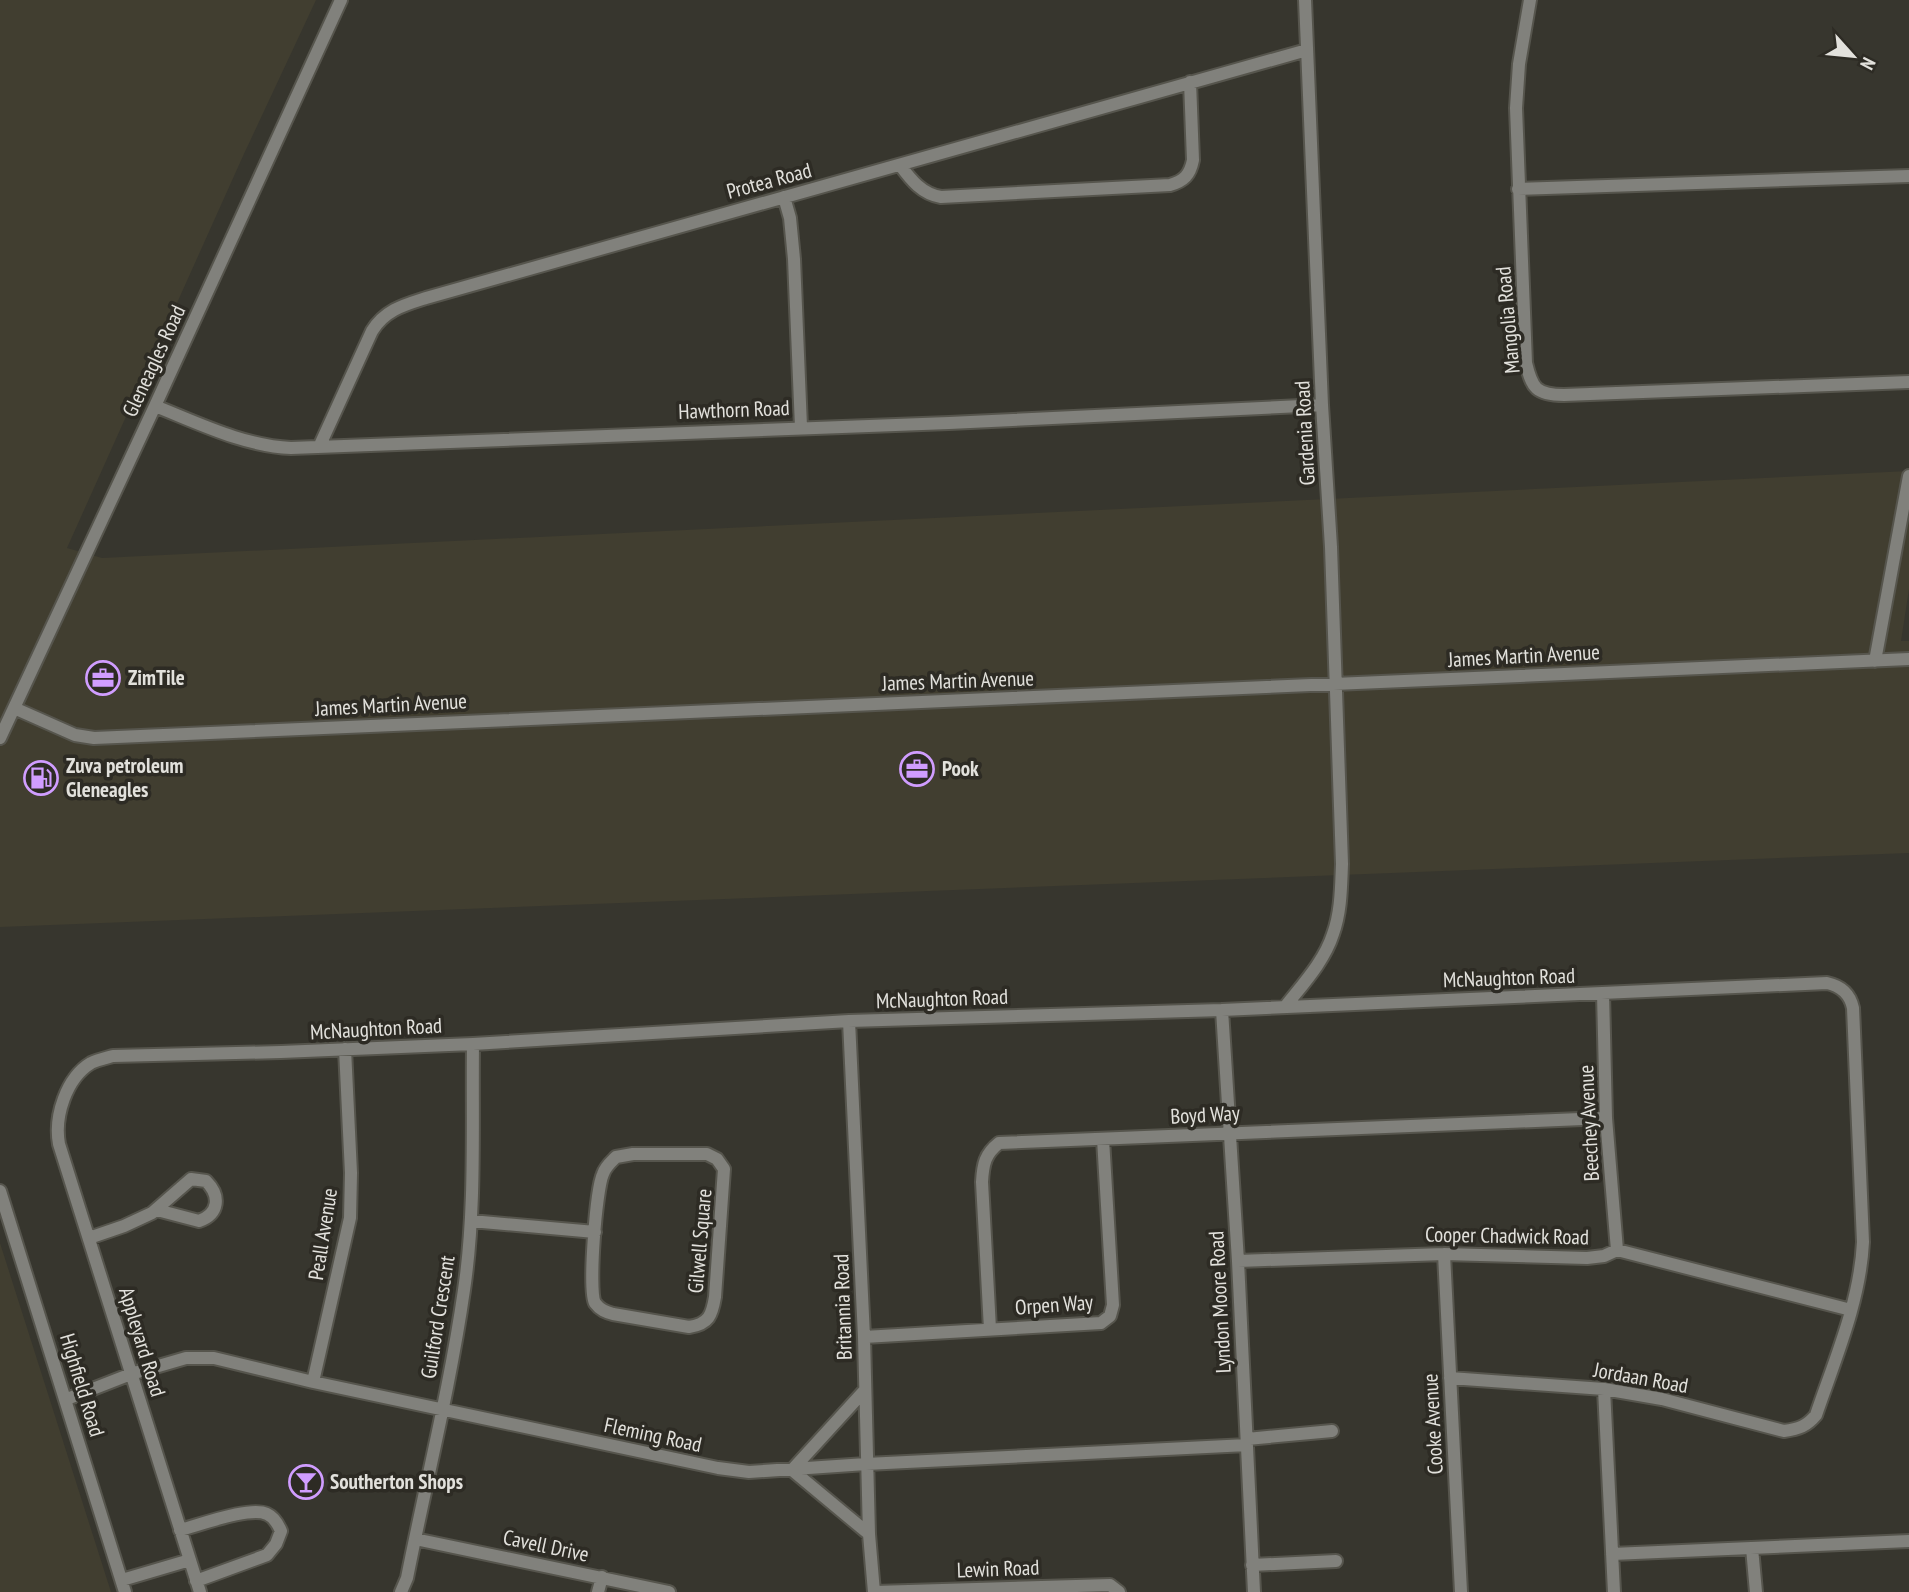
<svg xmlns="http://www.w3.org/2000/svg" width="1909" height="1592" viewBox="0 0 1909 1592" font-family="'PT Sans Narrow',sans-serif">
<style>
.built{fill:#413e30}
.lines{fill:none;stroke-linecap:round;stroke-linejoin:round}
.minor-casing{stroke:#56554d;stroke-width:16}
.minor{stroke:#81817c;stroke-width:12}
.labels{text-anchor:middle;stroke-width:7;stroke-linejoin:round;paint-order:stroke}
.street-label{font-size:21px;fill:#e2e1dc;stroke:#2d2b24}
.poi-label{font-size:21px;font-weight:bold;fill:#e2e1dc;stroke:#2d2b24;text-anchor:start}
</style>
<rect width="100%" height="100%" fill="#37362e"/>
<path class="built" d="M 0,0 L 316,0 L 243,156 L 67,548 L 102,558 L 1909,471 L 1909,589 L 1901,641 L 1909,641 L 1909,853 L 0,927 Z
M 0,1243 L 111,1592 L 0,1592 Z"/>
<g class="lines">
<g class="minor-casing">
<path id="minor" d="M 1530,0 L 1519,64 L 1516,108 L 1526,363 C 1532,388 1536,395 1564,395 L 1909,382
M 900,165 C 911,180 922,194 941,197 L 1170,185 C 1184,181 1190,175 1193,160 L 1190,82
M 1518,189 L 1909,176
M 784,197 L 790,218 L 794,259 L 801,427
M 155,406 C 198,423 244,446 291,448 L 949,423 L 1322,405
M 320,445 L 372,331 C 385,310 404,305 426,298 L 1307,50
M 1875,661 L 1909,476
M 14,708 L 75,735 L 94,738 L 1909,659
M 0,738 L 155,406 L 341,0
M 1603,993 L 1606,1118 L 1617,1250
M 1285,1007 C 1302,985 1324,962 1333,934 C 1341,912 1341,888 1342,864 L 1331,547 L 1322,405 L 1305,0
M 1222,1010 L 1238,1261 L 1254,1592
M 849,1021 L 864,1337 L 869,1534 L 874,1592
M 633,1154 L 707,1154 L 717,1159 L 724,1169 L 715,1297 C 712,1315 709,1324 689,1327 L 613,1314 C 606,1312 600,1310 595,1303 C 588,1291 596,1189 603,1174 C 605,1167 611,1162 616,1157 Z
M 0,1191 L 125,1592
M 471,1221 L 595,1232
M 89,1238 L 124,1226 L 152,1213 L 191,1179 L 206,1181 C 221,1196 219,1214 199,1221 L 157,1210
M 1444,1254 L 1461,1592
M 1238,1261 L 1444,1254 L 1587,1258 L 1604,1256 L 1617,1250 L 1851,1310
M 990,1329 L 982,1182 C 983,1164 985,1154 999,1143 L 1606,1118
M 864,1337 L 1101,1323 L 1110,1316 L 1113,1305 L 1103,1139
M 313,1382 L 350,1218 L 351,1173 L 345,1049
M 1604,1389 L 1614,1592
M 865,1390 L 792,1470 L 869,1534
M 67,1399 L 131,1374 L 186,1358 L 214,1358 L 313,1382 L 718,1468 L 749,1472 L 866,1464 L 1247,1445
M 1247,1439 L 1332,1431
M 180,1530 C 200,1525 250,1506 267,1514 C 274,1517 278,1524 281,1531 L 276,1544 L 267,1555 L 196,1581
M 415,1539 L 669,1592
M 1752,1548 L 1756,1592
M 1612,1554 L 1909,1541
M 1252,1565 L 1336,1561
M 122,1580 L 190,1560
M 200,1592 L 59,1144 C 54,1117 66,1078 91,1063 C 97,1060 106,1058 113,1056 L 281,1052 L 473,1044 L 849,1021 L 1222,1010 L 1827,983 C 1841,986 1850,994 1853,1008 L 1863,1242 C 1860,1302 1835,1359 1816,1415 C 1807,1426 1799,1429 1784,1431 L 1662,1399 L 1604,1389 L 1450,1378
M 401,1592 L 407,1578 C 426,1482 450,1387 464,1290 C 476,1209 472,1125 473,1044
M 598,1592 L 602,1577
M 875,1592 L 1110,1585 L 1119,1592"/>
</g>
<use href="#minor" class="minor"/>
</g>
<defs>
<g id="office-ring" transform="scale(1.75)"><circle r="9.5" fill="#2d2b24" stroke="#d09dff" stroke-width="1.5"/><path d="M-6-3h4V-5.5h4V-3h4V5H-6ZM-1-4.5V-3h2v-1.5ZM-6 0V1H6V0Z" fill="#d09dff"/></g>
<g id="fuel-ring" transform="scale(1.75)"><circle r="9.5" fill="#2d2b24" stroke="#d09dff" stroke-width="1.5"/><path d="M-5.5-6h7V0h2V4h1.3V-2.5L3-4.5l.8-.8L6-3V5H2.5V1h-1V6h-7ZM-4.2-4.7v3.2H.2V-4.7Z" fill="#d09dff"/></g>
<g id="bar-ring" transform="scale(1.75)"><circle r="9.5" fill="#2d2b24" stroke="#d09dff" stroke-width="1.5"/><path d="M-6-5H6L.8 .8V4.5H3.5V6h-7V4.5H-.8V.8Z" fill="#d09dff"/></g>
</defs>
<g fill-rule="evenodd">
<use href="#office-ring" x="103" y="678"/>
<use href="#office-ring" x="917" y="769"/>
<use href="#fuel-ring" x="41" y="778"/>
<use href="#bar-ring" x="306" y="1482"/>
</g>
<g class="labels">
<g class="street-label">
<text transform="translate(769 181) rotate(-15)" y="7">Protea Road</text>
<text transform="translate(1508 320) rotate(-95)" y="7">Mangolia Road</text>
<text transform="translate(154 361) rotate(-65)" y="7">Gleneagles Road</text>
<text transform="translate(734 410) rotate(-2)" y="7">Hawthorn Road</text>
<text transform="translate(1305 433) rotate(-93)" y="7">Gardenia Road</text>
<text transform="translate(1524 656) rotate(-3)" y="7">James Martin Avenue</text>
<text transform="translate(958 681) rotate(-2)" y="7">James Martin Avenue</text>
<text transform="translate(391 705) rotate(-3)" y="7">James Martin Avenue</text>
<text transform="translate(1509 978) rotate(-2)" y="7">McNaughton Road</text>
<text transform="translate(942 999) rotate(-2)" y="7">McNaughton Road</text>
<text transform="translate(376 1029) rotate(-3)" y="7">McNaughton Road</text>
<text transform="translate(1205 1115) rotate(-3)" y="7">Boyd Way</text>
<text transform="translate(1589 1123) rotate(-93)" y="7">Beechey Avenue</text>
<text transform="translate(323 1234) rotate(-81)" y="7">Peall Avenue</text>
<text transform="translate(1507 1236) rotate(1)" y="7">Cooper Chadwick Road</text>
<text transform="translate(700 1241) rotate(-85)" y="7">Gilwell Square</text>
<text transform="translate(1220 1302) rotate(-93)" y="7">Lyndon Moore Road</text>
<text transform="translate(1054 1305) rotate(-4)" y="7">Orpen Way</text>
<text transform="translate(843 1307) rotate(-92)" y="7">Britannia Road</text>
<text transform="translate(438 1317) rotate(-81)" y="7">Guilford Crescent</text>
<text transform="translate(142 1342) rotate(73)" y="7">Appleyard Road</text>
<text transform="translate(1641 1378) rotate(10)" y="7">Jordaan Road</text>
<text transform="translate(82 1385) rotate(73)" y="7">Highfield Road</text>
<text transform="translate(1433 1424) rotate(-93)" y="7">Cooke Avenue</text>
<text transform="translate(653 1435) rotate(12)" y="7">Fleming Road</text>
<text transform="translate(546 1546) rotate(12)" y="7">Cavell Drive</text>
<text transform="translate(998 1569) rotate(-2)" y="7">Lewin Road</text>
</g>
<g class="poi-label">
<text x="128" y="685">ZimTile</text>
<text x="66" y="773">Zuva petroleum<tspan x="66" dy="24">Gleneagles</tspan></text>
<text x="942" y="776">Pook</text>
<text x="330" y="1489">Southerton Shops</text>
</g>
</g>
<g transform="translate(1853 56) rotate(117)" stroke="#2d2b24" stroke-width="5" paint-order="stroke">
<path d="M0-5L12 26L0 18L-12 26Z" fill="#e2e1dc"/>
<text y="-10" font-size="19" font-weight="bold" text-anchor="middle" fill="#e2e1dc">N</text>
</g>
</svg>
